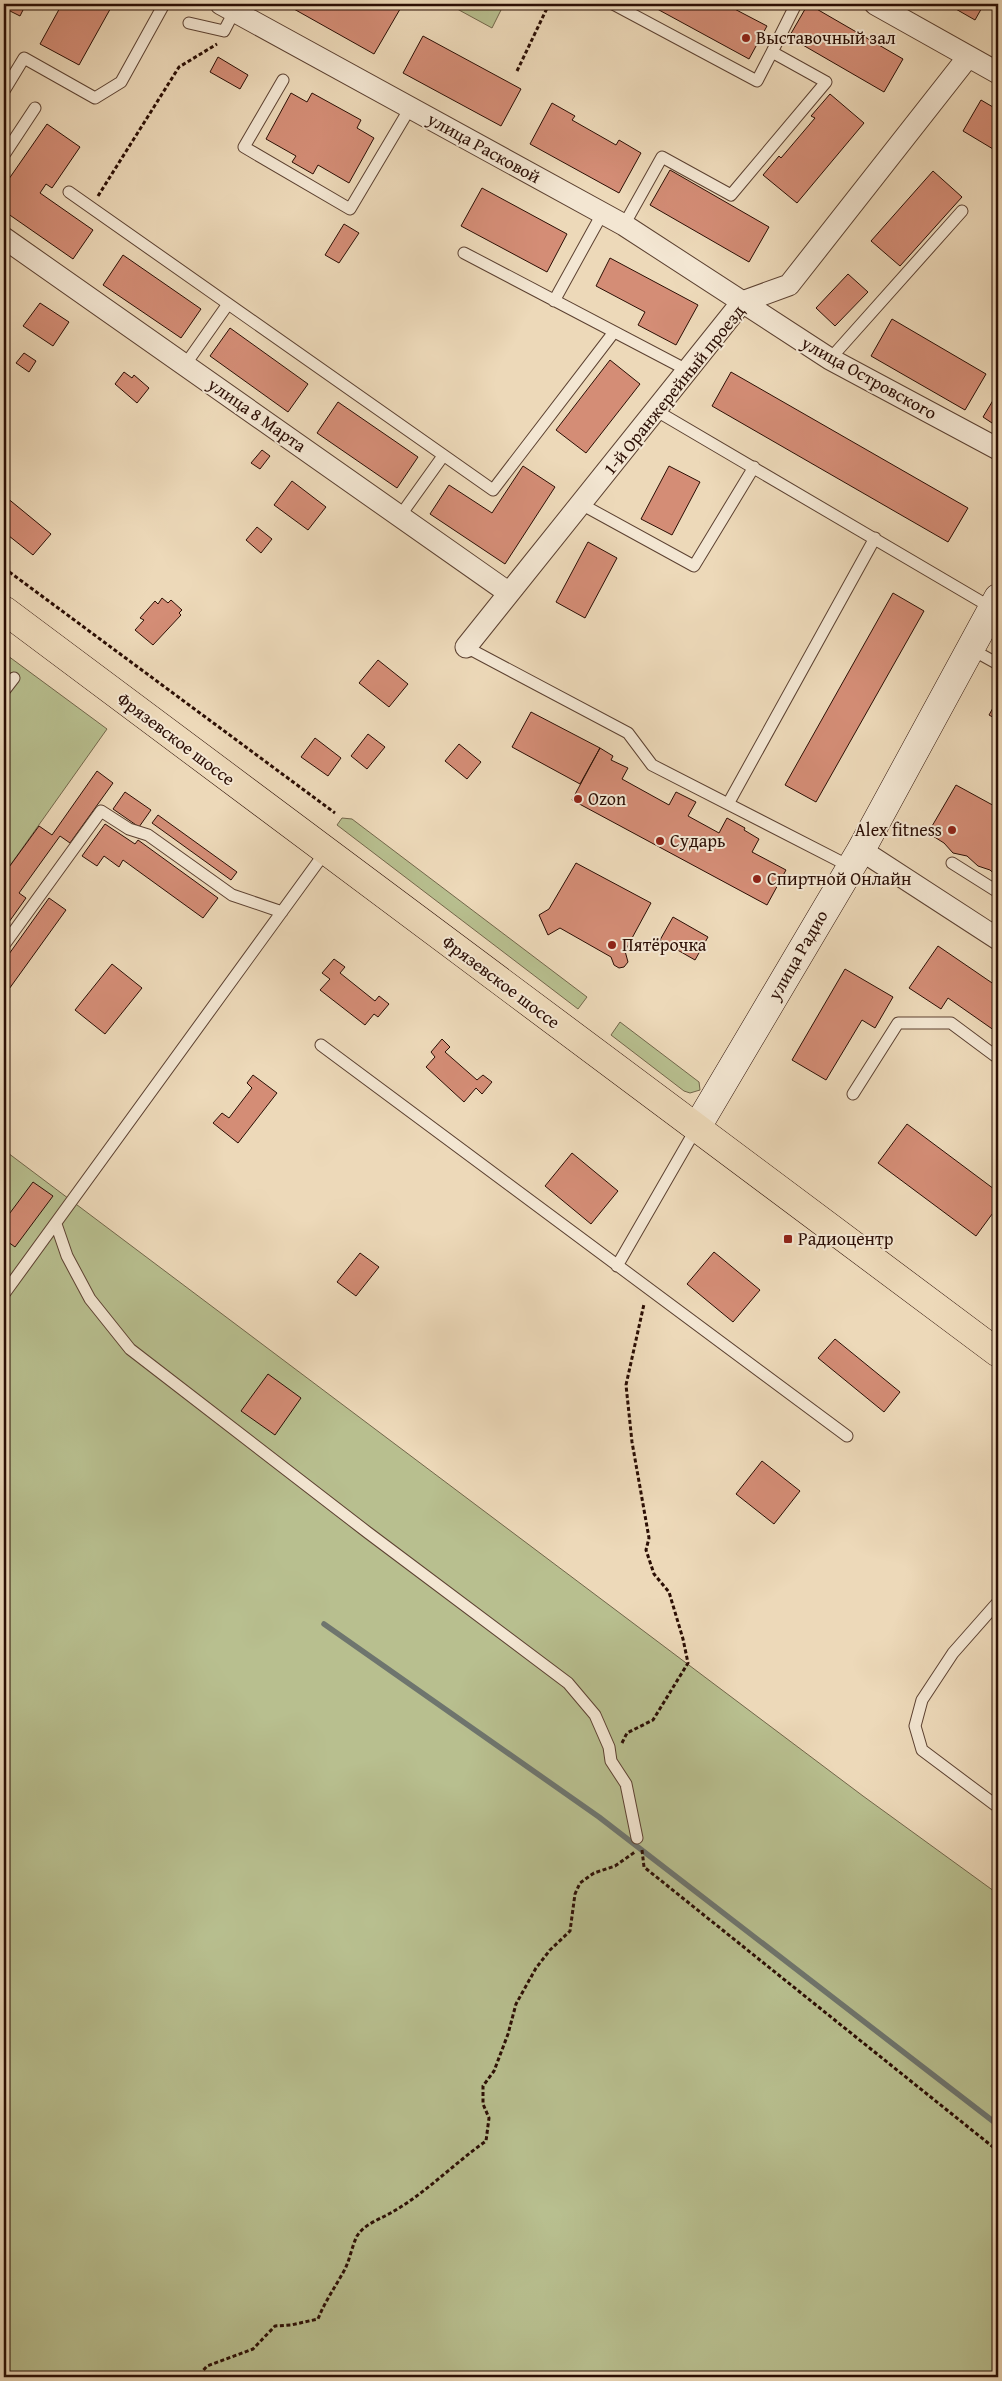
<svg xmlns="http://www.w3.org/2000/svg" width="1002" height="2381" viewBox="0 0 1002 2381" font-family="'Gentium Book Plus',serif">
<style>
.green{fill:#b8bf8f;stroke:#72664a}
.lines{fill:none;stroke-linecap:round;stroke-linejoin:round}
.stream{stroke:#6e756e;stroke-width:5.5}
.building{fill:#d48d76;stroke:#2b0e04}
.lane-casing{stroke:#5c4131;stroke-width:13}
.street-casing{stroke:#5c4131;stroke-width:23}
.secondary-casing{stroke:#2b0e04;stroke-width:29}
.highway-casing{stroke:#2b0e04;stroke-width:29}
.path{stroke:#2b0e04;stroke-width:3;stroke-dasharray:4 2.5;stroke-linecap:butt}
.lane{stroke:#f3e6d2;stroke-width:11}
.street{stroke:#f3e6d2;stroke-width:21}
.secondary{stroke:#f3e6d2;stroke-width:28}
.highway{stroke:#edd9b9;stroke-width:28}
.poi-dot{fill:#8f2418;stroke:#f3e6d2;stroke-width:2}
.labels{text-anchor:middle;stroke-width:4;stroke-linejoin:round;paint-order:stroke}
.poi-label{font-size:18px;fill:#2b0e04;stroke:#f3e6d2;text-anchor:start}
.street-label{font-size:18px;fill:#2b0e04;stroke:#f3e6d2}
</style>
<rect width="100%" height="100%" fill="#edd9b9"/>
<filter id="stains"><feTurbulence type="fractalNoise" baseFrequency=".004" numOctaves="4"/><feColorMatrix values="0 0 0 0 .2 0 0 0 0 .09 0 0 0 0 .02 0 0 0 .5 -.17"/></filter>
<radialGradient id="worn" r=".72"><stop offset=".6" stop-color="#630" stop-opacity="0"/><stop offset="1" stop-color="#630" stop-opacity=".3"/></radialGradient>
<path class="green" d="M 448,4 L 504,4 L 492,28 Z
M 4,653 L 107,729 L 4,874 Z
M 342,818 L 352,819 L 587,997 L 578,1009 L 337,825 Z
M 620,1022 L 699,1082 L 700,1090 L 690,1093 L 684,1091 L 611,1035 Z
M 4,1150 L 863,1796 L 998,1894 L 998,2377 L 4,2377 Z"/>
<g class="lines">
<path class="stream" d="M 324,1624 L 599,1817 L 998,2125"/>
</g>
<path class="building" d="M 4,4 L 26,4 L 20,16 L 4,8 Z
M 62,4 L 113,4 L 79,65 L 40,44 Z
M 285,4 L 403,4 L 374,54 Z
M 648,4 L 725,4 L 767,26 L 749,59 Z
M 808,4 L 903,59 L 884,92 L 789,37 Z
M 947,4 L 984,4 L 975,20 Z
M 423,36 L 521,89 L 501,126 L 403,73 Z
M 218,57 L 248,75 L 240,89 L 210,72 Z
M 291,93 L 307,102 L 312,93 L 361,120 L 357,128 L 374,138 L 349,183 L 318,165 L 313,174 L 292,162 L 296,156 L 266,139 Z
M 830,94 L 864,123 L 797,203 L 763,175 L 779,156 L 781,158 L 815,118 L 811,116 Z
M 981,100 L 998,110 L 998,152 L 963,131 Z
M 552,103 L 575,116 L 572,120 L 616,145 L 619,140 L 641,153 L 619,193 L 530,144 Z
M 47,124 L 80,147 L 52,188 L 46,184 L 40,193 L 93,230 L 73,259 L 4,211 L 4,186 Z
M 670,170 L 769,227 L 749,262 L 650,205 Z
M 933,171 L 962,197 L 900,266 L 871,241 Z
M 482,188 L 567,234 L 547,272 L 461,226 Z
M 344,224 L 359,233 L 339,263 L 325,255 Z
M 123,255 L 201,309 L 181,338 L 103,285 Z
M 610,258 L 698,305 L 676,345 L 638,325 L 645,312 L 596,286 Z
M 848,274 L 868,292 L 835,326 L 816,308 Z
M 40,303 L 69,322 L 53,346 L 23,326 Z
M 892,319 L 986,374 L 965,410 L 871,356 Z
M 230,328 L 308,384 L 288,412 L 210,356 Z
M 24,353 L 36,361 L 29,372 L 16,363 Z
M 610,360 L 640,384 L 586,453 L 556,430 Z
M 124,372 L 132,378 L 134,375 L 149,388 L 137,403 L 115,384 Z
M 731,372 L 968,508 L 948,542 L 712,406 Z
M 998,392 L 998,427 L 983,417 Z
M 338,402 L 418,457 L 397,488 L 317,433 Z
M 262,450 L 270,456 L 260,469 L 251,463 Z
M 523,466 L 555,487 L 505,564 L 430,514 L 449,485 L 492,513 Z
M 669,466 L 700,482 L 672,535 L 641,519 Z
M 292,481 L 326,507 L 308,530 L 274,505 Z
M 6,497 L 51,534 L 33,555 L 4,532 L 4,500 Z
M 257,527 L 272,539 L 261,553 L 246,540 Z
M 588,542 L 617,558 L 585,618 L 556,602 Z
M 893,593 L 924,611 L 816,802 L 785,785 Z
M 162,598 L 168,603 L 171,600 L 182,610 L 179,613 L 181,615 L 153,645 L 135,630 L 144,620 L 140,618 L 155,601 L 158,604 Z
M 378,660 L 408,684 L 389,707 L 359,683 Z
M 998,699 L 998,720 L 989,715 Z
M 531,712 L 600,748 L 580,784 L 512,747 Z
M 368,734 L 385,747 L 367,769 L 351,756 Z
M 315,738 L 341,758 L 328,776 L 301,757 Z
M 459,744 L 481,762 L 467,779 L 445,761 Z
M 600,748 L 613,756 L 611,760 L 628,768 L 622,779 L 669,805 L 676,792 L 696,802 L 688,816 L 719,833 L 727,818 L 745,828 L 744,830 L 759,839 L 752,852 L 786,870 L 767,905 L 572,800 Z
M 97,771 L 113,783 L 70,843 L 60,836 L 19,893 L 26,898 L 4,929 L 4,898 L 6,895 L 4,893 L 4,874 L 39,826 L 52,835 Z
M 956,785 L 998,808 L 998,877 L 990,870 L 978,866 L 967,856 L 953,853 L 944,843 L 928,833 Z
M 125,792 L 151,810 L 139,827 L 113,809 Z
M 158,815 L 237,872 L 231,880 L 152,823 Z
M 105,824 L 135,844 L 138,840 L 218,898 L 203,918 L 123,860 L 119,867 L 104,856 L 97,866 L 82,856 Z
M 576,863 L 651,903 L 625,951 L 628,962 L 624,967 L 619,968 L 614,965 L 611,957 L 560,928 L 548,935 L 539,915 L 549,909 Z
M 49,898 L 66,910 L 4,996 L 4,961 Z
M 673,917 L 708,937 L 695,960 L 660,940 Z
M 938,946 L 998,987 L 998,1033 L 948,998 L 941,1009 L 909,988 Z
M 334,959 L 345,967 L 340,973 L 375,1001 L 379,996 L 389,1004 L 378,1017 L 374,1014 L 365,1025 L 320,990 L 330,979 L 322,973 Z
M 112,964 L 142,988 L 105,1034 L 75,1010 Z
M 845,969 L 893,997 L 875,1028 L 862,1020 L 826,1080 L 792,1060 Z
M 442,1039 L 450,1047 L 445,1052 L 477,1080 L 483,1075 L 492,1082 L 482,1094 L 476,1088 L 464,1102 L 426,1067 L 435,1057 L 431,1052 Z
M 253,1075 L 277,1093 L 238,1143 L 213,1123 L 222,1113 L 229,1118 L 252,1088 L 247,1083 Z
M 907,1124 L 998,1192 L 998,1206 L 976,1236 L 878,1163 Z
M 572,1153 L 618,1191 L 591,1224 L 545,1186 Z
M 33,1182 L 53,1196 L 15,1247 L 4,1239 L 4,1221 Z
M 714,1252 L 760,1290 L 733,1322 L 687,1284 Z
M 360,1253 L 379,1267 L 356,1296 L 337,1282 Z
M 835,1339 L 900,1392 L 884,1412 L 818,1358 Z
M 268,1374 L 301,1398 L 275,1435 L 241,1411 Z
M 762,1461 L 800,1491 L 774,1524 L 736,1494 Z"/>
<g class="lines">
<g class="lane-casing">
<path id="lane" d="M 613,4 L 757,81 L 772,52
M 189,23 L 224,31 L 236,8
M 283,80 L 244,147 L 350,209 L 410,108
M 4,91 L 24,58 L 95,98 L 121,82 L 163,6 L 158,4
M 4,155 L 35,108
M 69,192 L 493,490 L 614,332
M 624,225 L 662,157 L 731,195 L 826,82 L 772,52 L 796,4
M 464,253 L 687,370
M 554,301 L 602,214
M 830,359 L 962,211
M 185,365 L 228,304
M 655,410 L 992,608
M 581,504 L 694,566 L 754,467
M 400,516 L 443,456
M 466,647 L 628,733 L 652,765 L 851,867
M 971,649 L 998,664
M 4,691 L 14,678
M 728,804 L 875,538
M 952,863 L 998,892
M 4,945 L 101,811 L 129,829 L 148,835 L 232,895 L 282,912
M 321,1045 L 847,1436
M 853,1094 L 898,1023 L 951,1023 L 998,1058
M 56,1224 L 67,1256 L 90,1299 L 130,1349 L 367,1532 L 568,1683 L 595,1715 L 609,1747 L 611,1761 L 626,1784 L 637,1838
M 617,1266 L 697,1127
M 4,1294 L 326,851
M 998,1602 L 953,1653 L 922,1700 L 915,1726 L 922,1750 L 998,1807"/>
</g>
<g class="street-casing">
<path id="street" d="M 221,4 L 624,225 L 830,359 L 998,449
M 875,4 L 998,73
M 4,238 L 509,593
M 466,647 L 742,302 L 789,285 L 968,57
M 861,850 L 998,939"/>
</g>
<g class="secondary-casing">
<path id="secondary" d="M 697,1127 L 861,850 L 998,598"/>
</g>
<g class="highway-casing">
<path id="highway" d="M 4,610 L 998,1353"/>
</g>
<path class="path" d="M 517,71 L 549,4
M 98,196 L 179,67 L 217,44
M 4,568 L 335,813
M 622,1743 L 627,1733 L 653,1720 L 688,1663 L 683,1639 L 669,1592 L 654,1574 L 646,1550 L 649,1538 L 632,1442 L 626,1385 L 644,1304
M 642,1850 L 644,1867 L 998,2151
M 193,2377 L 200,2374 L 207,2366 L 253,2349 L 275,2326 L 291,2325 L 318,2319 C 325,2301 336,2286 345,2269 C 350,2259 352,2246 357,2236 C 363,2226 375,2221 385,2216 C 422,2197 452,2165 486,2141 L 489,2118 L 483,2104 L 483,2086 L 494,2071 L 508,2034 L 516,2004 L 536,1968 L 550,1950 L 570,1931 L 575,1894 L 580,1883 L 594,1873 L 615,1866 L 635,1852"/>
<use href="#lane" class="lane"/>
<use href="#street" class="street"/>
<use href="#secondary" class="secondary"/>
<use href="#highway" class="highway"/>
</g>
<g class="poi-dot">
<circle cx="746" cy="38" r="5"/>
<circle cx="578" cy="799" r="5"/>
<circle cx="952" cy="830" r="5"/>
<circle cx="660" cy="841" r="5"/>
<circle cx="757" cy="879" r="5"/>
<circle cx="612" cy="945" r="5"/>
<rect x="783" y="1234" width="10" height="10" rx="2.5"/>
</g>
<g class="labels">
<g class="poi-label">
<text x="756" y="44">Выставочный зал</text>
<text x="588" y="805">Ozon</text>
<text x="942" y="836" text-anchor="end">Alex fitness</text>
<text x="670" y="847">Сударь</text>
<text x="767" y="885">Спиртной Онлайн</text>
<text x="622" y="951">Пятёрочка</text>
<text x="798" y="1245">Радиоцентр</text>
</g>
<g class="street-label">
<text transform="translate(484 148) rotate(29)" y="6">улица Расковой</text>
<text transform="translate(869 378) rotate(29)" y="6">улица Островского</text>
<text transform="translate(674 390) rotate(-51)" y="6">1-й Оранжерейный проезд</text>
<text transform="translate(257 415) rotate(35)" y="6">улица 8 Марта</text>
<text transform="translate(176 739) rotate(37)" y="6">Фрязевское шоссе</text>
<text transform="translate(798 955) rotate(-60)" y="6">улица Радио</text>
<text transform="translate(501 982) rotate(37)" y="6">Фрязевское шоссе</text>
</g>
</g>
<rect width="1002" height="2381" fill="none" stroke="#edd9b9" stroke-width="20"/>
<rect x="5" y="5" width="992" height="2371" fill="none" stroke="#2b0e04" stroke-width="2.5"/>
<rect x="10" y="10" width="982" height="2361" fill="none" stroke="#2b0e04"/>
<rect width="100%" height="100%" filter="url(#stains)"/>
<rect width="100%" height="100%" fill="url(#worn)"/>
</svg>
